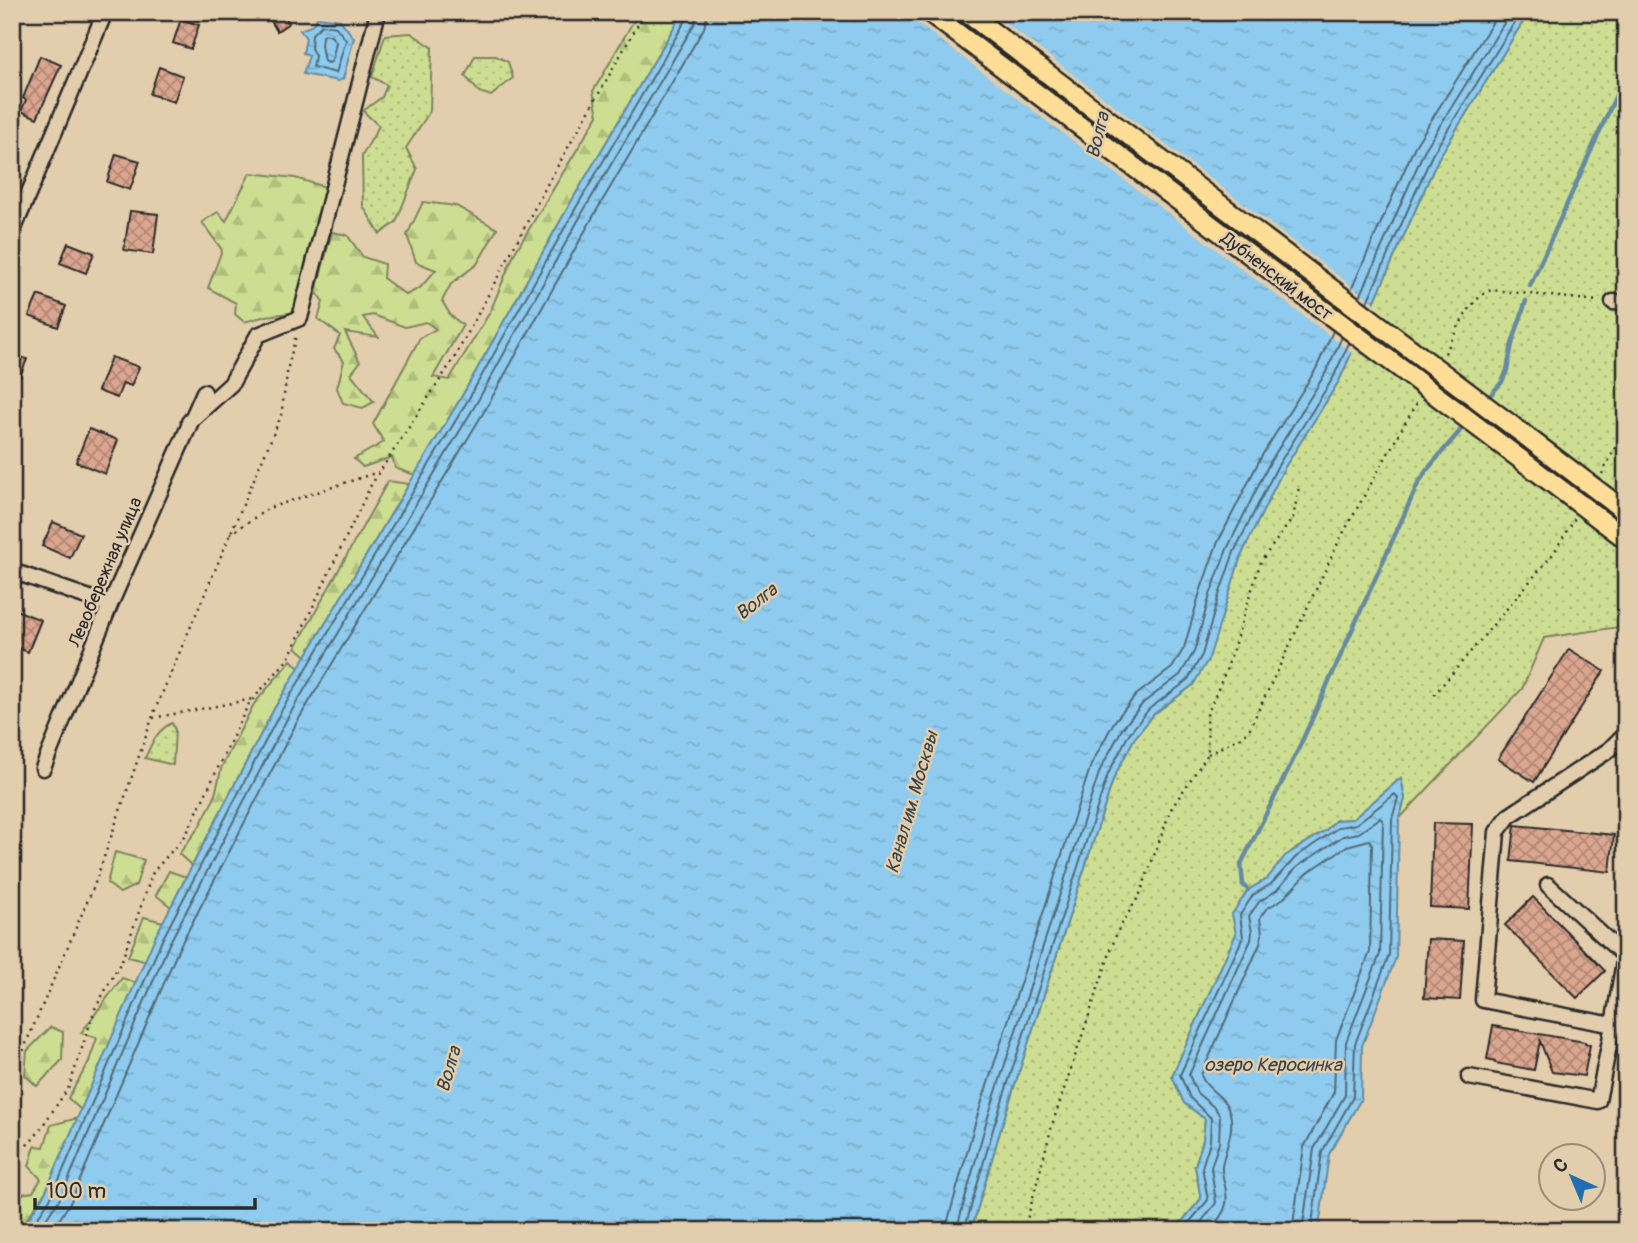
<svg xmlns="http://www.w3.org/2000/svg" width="1638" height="1243" viewBox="0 0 1638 1243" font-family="Pangolin,sans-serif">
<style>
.grass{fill:url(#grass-dots);stroke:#7c845e;stroke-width:2}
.forest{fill:url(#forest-firs);stroke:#7c845e;stroke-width:2}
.water{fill:url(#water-ripples);stroke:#668ba0;stroke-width:2}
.pier{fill:#e2cdac}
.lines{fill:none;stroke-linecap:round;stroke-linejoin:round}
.shore{stroke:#536b79;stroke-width:2}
.stream{stroke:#668ba0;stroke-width:4.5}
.building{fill:url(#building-cross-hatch);stroke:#2b2b2b;stroke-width:2}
.minor-casing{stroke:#2b2b2b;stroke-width:19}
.path{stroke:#2b2b2b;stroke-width:2.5;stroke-dasharray:2 5;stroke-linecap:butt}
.minor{stroke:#e2cdac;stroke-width:14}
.major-bridge-casing{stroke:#2b2b2b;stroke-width:23;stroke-linecap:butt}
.major-bridge{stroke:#fedd96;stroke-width:18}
.labels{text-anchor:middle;stroke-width:5;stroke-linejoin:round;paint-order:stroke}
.street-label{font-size:18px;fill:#2b2b2b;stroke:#e2cdac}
.water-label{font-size:19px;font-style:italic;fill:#3a4348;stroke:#e2cdac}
</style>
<defs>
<pattern id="grass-dots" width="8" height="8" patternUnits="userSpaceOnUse" patternTransform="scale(1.75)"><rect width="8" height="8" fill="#cdde92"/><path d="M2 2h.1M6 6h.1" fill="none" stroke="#b0bf7e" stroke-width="1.8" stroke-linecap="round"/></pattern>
<pattern id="forest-firs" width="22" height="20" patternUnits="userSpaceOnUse" patternTransform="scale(1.75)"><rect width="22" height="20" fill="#cdde92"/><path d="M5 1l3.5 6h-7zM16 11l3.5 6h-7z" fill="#b0bf7e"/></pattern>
<pattern id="water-ripples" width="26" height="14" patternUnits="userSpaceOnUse" patternTransform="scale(1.75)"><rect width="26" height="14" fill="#8ecbee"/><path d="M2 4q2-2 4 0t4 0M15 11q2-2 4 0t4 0" fill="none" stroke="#7baecc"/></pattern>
<pattern id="building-cross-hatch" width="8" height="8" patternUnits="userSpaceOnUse" patternTransform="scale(1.75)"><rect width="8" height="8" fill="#dba68f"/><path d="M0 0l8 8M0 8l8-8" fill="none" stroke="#b28775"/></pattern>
</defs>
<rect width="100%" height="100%" fill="#e2cdac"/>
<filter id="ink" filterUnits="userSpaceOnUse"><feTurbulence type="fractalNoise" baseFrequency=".0143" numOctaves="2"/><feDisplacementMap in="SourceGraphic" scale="14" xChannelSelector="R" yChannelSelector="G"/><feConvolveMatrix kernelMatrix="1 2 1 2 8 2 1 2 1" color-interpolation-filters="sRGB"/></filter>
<g filter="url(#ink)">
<path class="grass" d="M 1529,12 L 1626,12 L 1626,626 L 1544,638 L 1522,689 L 1399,819 L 1405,799 L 1401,778 L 1353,819 L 1336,820 L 1325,831 L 1292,851 L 1267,879 L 1248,890 L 1236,934 L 1172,1076 L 1184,1103 L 1205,1119 L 1203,1140 L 1195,1166 L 1201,1199 L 1179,1225 L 1153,1231 L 971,1231 L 1001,1128 L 1114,777 L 1134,739 L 1154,714 L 1193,685 L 1241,556 L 1283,470 L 1339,381 L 1438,159 Z
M 411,33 L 432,47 L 430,111 L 406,148 L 417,169 L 396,222 L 380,234 L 363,206 L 362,156 L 379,126 L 363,111 L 382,97 L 387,85 L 372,77 L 385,35 Z
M 475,56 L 496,56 L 508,62 L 513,78 L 491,96 L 479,92 L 465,76 Z
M 172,723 L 175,730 L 173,765 L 145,758 C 152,743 156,731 172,723 Z"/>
<path class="forest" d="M 640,12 L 683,12 L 571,202 L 462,396 L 415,475 L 395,468 L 392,457 L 363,467 L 354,459 L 384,442 L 373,424 L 420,338 L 436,329 L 426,322 L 405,327 L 373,315 L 363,317 L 378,337 L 345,332 L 360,362 L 351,374 L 374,402 L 363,408 L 343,403 L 337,388 L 344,361 L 334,349 L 340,335 L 318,319 L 323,302 L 316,291 L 332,232 L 347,235 L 363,257 L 384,264 L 383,278 L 406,295 L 420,288 L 436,270 L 416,262 L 407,235 L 423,202 L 456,206 L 497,229 L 477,264 L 451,284 L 442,301 L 451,316 L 463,325 L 433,377 L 449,380 L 490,312 L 514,254 L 598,115 L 593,91 C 610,65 622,37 640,12 Z
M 250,173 L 295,178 L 329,188 L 298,312 L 266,316 L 244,322 L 235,314 L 236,303 L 208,288 L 222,250 L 202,222 L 218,212 L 226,221 Z
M 388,481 L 409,484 L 306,656 L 296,647 Z
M 291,660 L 299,668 L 274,709 L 192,866 L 179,854 L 199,827 L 214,799 L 222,766 L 254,704 Z
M 115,852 L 144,860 L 136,885 L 120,893 L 107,883 Z
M 169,871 L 186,877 L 171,907 L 156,895 Z
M 144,917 L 163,922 L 145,961 L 128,957 Z
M 122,978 L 136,983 L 81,1110 L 68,1098 L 88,1064 L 97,1038 L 81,1033 Z
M 51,1027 L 63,1032 L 62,1060 L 37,1086 L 25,1075 L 27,1051 Z
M 78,1118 L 46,1191 L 24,1223 L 16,1218 L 15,1195 L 33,1192 L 41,1179 L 29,1166 L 35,1146 L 44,1147 L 51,1125 Z"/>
<path class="water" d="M 683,12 L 1529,12 L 1438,159 L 1339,381 L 1283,470 L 1241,556 L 1209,658 L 1193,685 L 1154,714 L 1134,739 L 1114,777 L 1001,1128 L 971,1231 L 21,1231 L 46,1191 L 155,937 L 274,709 L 462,396 L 571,202 Z
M 318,17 L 340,20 L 354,38 L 343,79 L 338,81 L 303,74 L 309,56 L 303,53 L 306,38 L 300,30 L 311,26 Z
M 1401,778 L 1405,799 L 1399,819 L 1396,957 L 1362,1046 L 1361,1099 L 1329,1154 L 1319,1227 L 1316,1231 L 1153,1231 L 1179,1225 L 1201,1199 L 1195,1166 L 1203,1140 L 1205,1119 L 1184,1103 L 1172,1076 L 1236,934 L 1232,914 L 1248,890 L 1267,879 L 1285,856 L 1325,831 L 1336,820 L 1353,819 Z"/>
<path class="pier" d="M 903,12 L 991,12 L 1377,305 L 1355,355 Z"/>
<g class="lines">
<path class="shore" d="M 322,25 L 336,27 L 346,40 L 336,73 L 313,67 L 315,56 L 311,48 L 312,34 Z
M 325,34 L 331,36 L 336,42 L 332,61 L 329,63 L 324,61 L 321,45 L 322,37 Z
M 1351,290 L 1415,146 L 1499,12
M 1360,297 L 1424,151 L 1511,12
M 1367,302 L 1432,155 L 1521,12
M 29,1231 L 53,1194 L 162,940 L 280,713 L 468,400 L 577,206 L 687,18 L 688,12
M 38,1231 L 61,1197 L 169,944 L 288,717 L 476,404 L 584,210 L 695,23 L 697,12
M 52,1231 L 71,1201 L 179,948 L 297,722 L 485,410 L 594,215 L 704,28 L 708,12
M 945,1231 L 976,1120 L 1091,765 L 1114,722 L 1136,695 L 1172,668 L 1184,648 L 1200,592 L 1217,544 L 1261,457 L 1316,369 L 1333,331
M 956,1231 L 986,1123 L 1100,770 L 1122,729 L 1143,703 L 1180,675 L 1194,652 L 1210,595 L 1227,549 L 1270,462 L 1325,374 L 1342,337
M 964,1231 L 994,1126 L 1108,774 L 1129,734 L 1149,709 L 1187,681 L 1202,655 L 1218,598 L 1234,552 L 1277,467 L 1333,378 L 1349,343
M 1182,1231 L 1208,1200 L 1202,1167 L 1210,1142 L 1211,1118 L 1190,1098 L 1180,1075 L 1243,937 L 1240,915 L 1253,895 L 1271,884 L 1296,857 L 1339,827 L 1356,824 L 1395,794 L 1398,798 L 1392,819 L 1389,955 L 1355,1044 L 1353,1097 L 1322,1152 L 1311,1231
M 1194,1231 L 1216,1203 L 1211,1167 L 1219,1143 L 1220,1116 L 1215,1108 L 1197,1093 L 1189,1075 L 1251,940 L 1252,932 L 1249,916 L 1259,902 L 1277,890 L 1297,867 L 1343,836 L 1359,833 L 1380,818 L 1383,821 L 1380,954 L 1346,1042 L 1345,1095 L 1314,1149 L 1302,1231
M 1208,1231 C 1215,1223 1224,1215 1226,1204 C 1229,1191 1221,1179 1222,1166 C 1225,1148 1237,1127 1228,1108 C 1222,1094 1206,1090 1201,1075 L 1260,944 L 1262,934 L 1260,918 L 1266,909 L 1284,898 L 1307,873 L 1347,846 L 1369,840 L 1372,844 L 1370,952 L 1336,1040 L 1334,1092 L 1304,1147 L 1292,1231"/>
<path class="stream" d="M 1624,12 L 1626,13
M 1530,286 L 1626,73
M 1487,399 L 1502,382 L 1507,370 L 1512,344 L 1526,301
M 1248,890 L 1243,885 L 1241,864 L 1298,750 L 1417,486 L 1426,471 L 1465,425"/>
</g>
<path class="building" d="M 266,12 L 282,12 L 289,23 L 277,31 Z
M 181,19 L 199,25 L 191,49 L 173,43 Z
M 40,56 L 61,65 L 37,118 L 21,111 L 26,100 L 23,98 Z
M 159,67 L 183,76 L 174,102 L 150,94 Z
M 116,154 L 140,161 L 130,190 L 107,182 Z
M 130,211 L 158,214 L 153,254 L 124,250 Z
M 68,243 L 94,253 L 86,273 L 60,263 Z
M 38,295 L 66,306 L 58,327 L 29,316 Z
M 12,354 L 27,359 L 13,394 L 12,394 Z
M 111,357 L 139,367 L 131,386 L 123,383 L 117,398 L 98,391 Z
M 89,429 L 118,440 L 105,474 L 76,462 Z
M 53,522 L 81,534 L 70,558 L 42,546 Z
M 16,610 L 41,620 L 28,652 L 12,646 L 12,619 Z
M 1569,649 L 1604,671 L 1534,782 L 1498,759 Z
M 1433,823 L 1473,824 L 1469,909 L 1430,907 Z
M 1515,825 L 1614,835 L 1610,872 L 1511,861 Z
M 1533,897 L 1605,971 L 1577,998 L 1505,925 Z
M 1428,939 L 1464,941 L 1460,1000 L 1424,998 Z
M 1493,1026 L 1585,1042 L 1585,1044 L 1590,1045 L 1584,1076 L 1552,1072 L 1540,1041 L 1534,1070 L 1495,1063 L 1495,1061 L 1487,1059 Z"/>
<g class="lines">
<g class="minor-casing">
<path id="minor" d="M 12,233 L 105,12
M 1613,302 L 1626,303
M 189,422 L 231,384 L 258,335 L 300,318 L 378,12
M 12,571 L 110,605
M 43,768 L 110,605 L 204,392
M 1548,885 L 1625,956 L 1613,1025
M 1469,1077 L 1598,1101 L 1613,1025 L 1483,1000 L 1497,832 L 1509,816 L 1609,750 L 1626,733"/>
</g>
<path class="path" d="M 1445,353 C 1455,335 1471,295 1492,290 L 1599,301
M 1602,474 L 1626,427
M 230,534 L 269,508 L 378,472
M 1434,695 L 1553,554 L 1575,518
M 153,718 L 253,699
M 1208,754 L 1243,736 L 1250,728 L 1341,537 L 1417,402
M 12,1084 L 27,1041 L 94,886 L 155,710 L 281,416 L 288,367 L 296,335
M 12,1160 L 35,1137 L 69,1087 L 95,1009 L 122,960 L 153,872 L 186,835 L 248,705 L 288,659 L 371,485 L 455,357 L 548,183 L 645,12
M 1024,1231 L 1053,1122 L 1117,932 L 1140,894 L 1171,809 L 1208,754 L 1207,715 L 1227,668 L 1261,561 L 1293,518 L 1299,487"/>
<use href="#minor" class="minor"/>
<g class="major-bridge-casing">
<path id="major-bridge" d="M 929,12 L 1626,539
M 966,12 L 1626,512"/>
</g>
<use href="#major-bridge" class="major-bridge"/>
</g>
</g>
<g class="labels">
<g class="street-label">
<text transform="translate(1277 276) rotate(37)" y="6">Дубненский мост</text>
<text transform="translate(105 572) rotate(-67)" y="6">Левобережная улица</text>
</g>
<g class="water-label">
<text transform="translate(1097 135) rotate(-76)" y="7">Волга</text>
<text transform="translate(756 601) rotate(-38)" y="7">Волга</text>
<text transform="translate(911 802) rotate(-74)" y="7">Канал им. Москвы</text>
<text x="1273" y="1071">озеро Керосинка</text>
<text transform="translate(448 1069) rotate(-74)" y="7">Волга</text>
</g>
</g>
<rect width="1638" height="1243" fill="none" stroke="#e2cdac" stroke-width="42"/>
<rect x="21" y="21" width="1596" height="1201" fill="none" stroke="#2b2b2b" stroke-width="2.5" filter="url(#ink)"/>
<g transform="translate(1572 1177) rotate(316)"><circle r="33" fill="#e2cdac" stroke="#998c78" stroke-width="2"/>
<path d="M0-5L12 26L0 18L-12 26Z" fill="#1f6fb2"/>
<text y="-10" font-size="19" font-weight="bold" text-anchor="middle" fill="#2b2b2b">С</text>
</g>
<path d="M35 1198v10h220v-10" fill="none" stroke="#2b2b2b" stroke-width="3.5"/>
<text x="46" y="1198" font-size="21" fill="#2b2b2b" stroke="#e2cdac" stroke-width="5" paint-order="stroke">100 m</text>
</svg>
